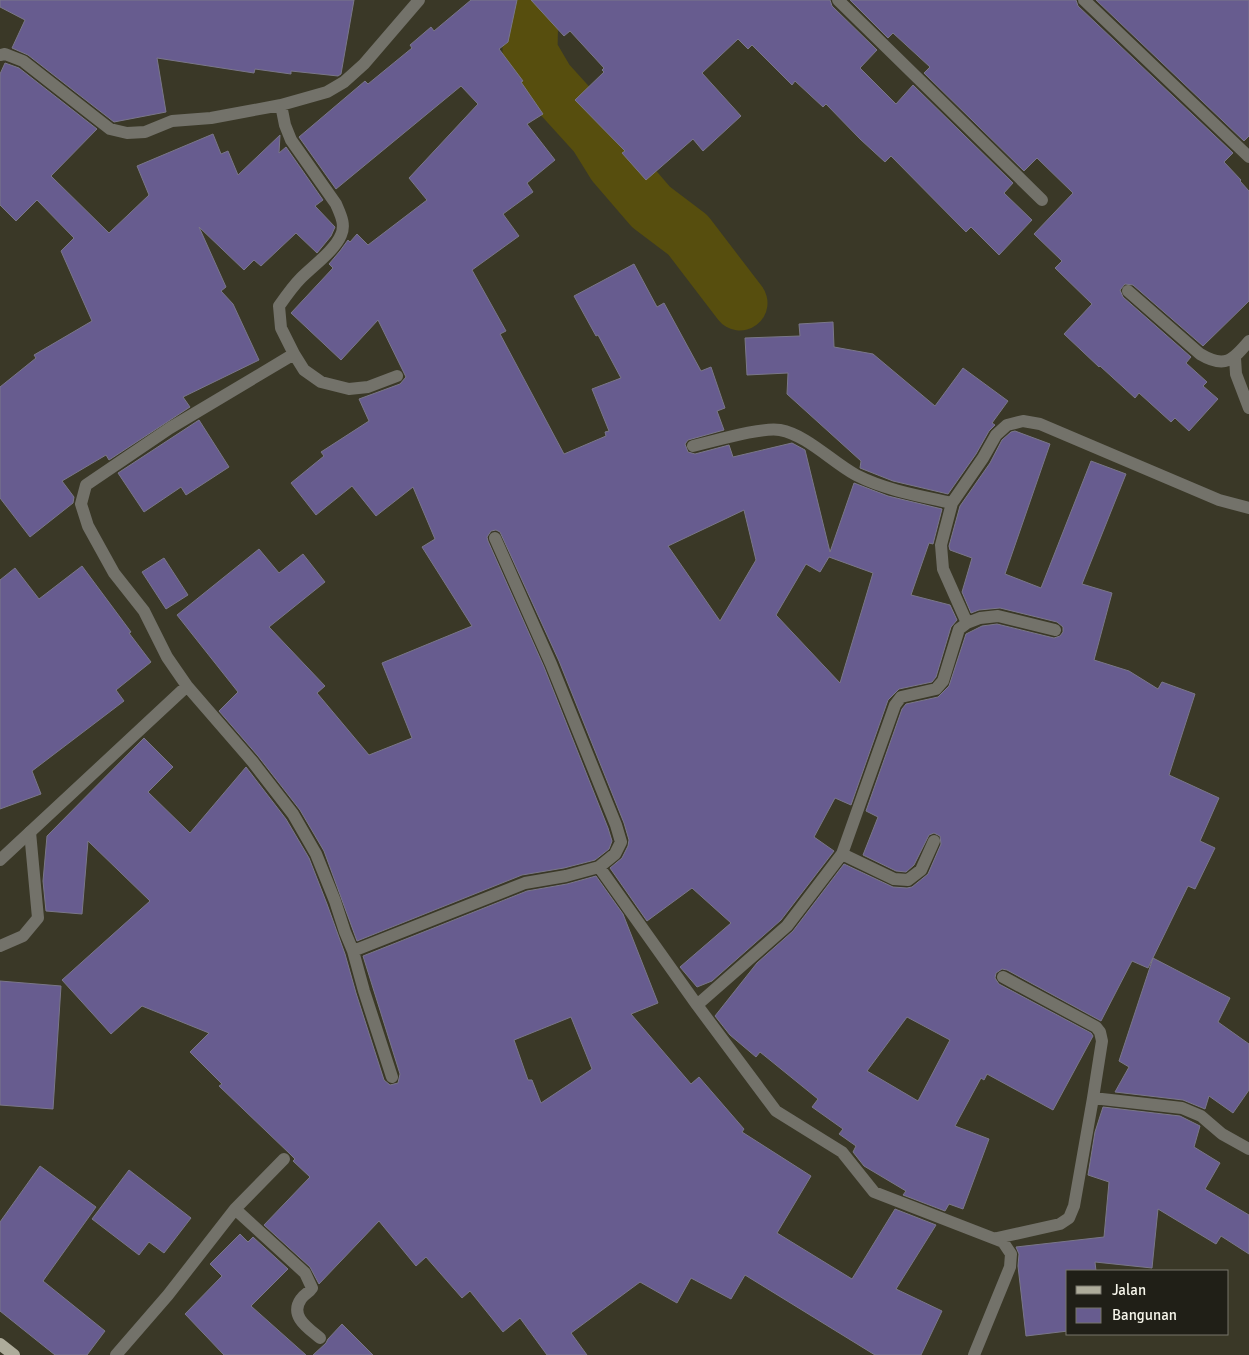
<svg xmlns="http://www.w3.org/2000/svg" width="1249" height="1355" viewBox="0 0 1249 1355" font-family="Signika,sans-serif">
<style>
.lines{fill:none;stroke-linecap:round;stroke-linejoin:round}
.river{stroke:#574e0e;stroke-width:55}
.building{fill:#675c8f;stroke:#7a7789;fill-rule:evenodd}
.service{stroke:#73726a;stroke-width:12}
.minor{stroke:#73726a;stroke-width:12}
.primary{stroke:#aeac9b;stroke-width:12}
</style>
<rect width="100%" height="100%" fill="#3a3827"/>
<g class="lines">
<path class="river" d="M 531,0 L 530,52 L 547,81 L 596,135 L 614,164 L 651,207 L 688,235 L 740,303"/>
</g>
<path class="building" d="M 0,0 L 354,0 L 341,74 L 338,76 L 291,71 L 291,74 L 255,69 L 254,73 L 157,58 L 166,112 L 114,122 L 28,55 L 12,48 L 25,20 L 0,7 Z
M 471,0 L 517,0 L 508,42 L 499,49 L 523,81 L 521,82 L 543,114 L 527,124 L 555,160 L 527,183 L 533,192 L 503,214 L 519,236 L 472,270 L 506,331 L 500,334 L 564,454 L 606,436 L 605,432 L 609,431 L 592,389 L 621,378 L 598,335 L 596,336 L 574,296 L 634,264 L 657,307 L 664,303 L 701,371 L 711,367 L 725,408 L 717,411 L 724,430 L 688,440 L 685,444 L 688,452 L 695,454 L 729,445 L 733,457 L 792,443 L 805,450 L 830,552 L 854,483 L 888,496 L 942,509 L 933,544 L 929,543 L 911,595 L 950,605 L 957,620 L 951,627 L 936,677 L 932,682 L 899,689 L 888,700 L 851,805 L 835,798 L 814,837 L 834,851 L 781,920 L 712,981 L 697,987 L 680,967 L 731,923 L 692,888 L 647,921 L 610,868 L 622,858 L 628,846 L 629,840 L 624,823 L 559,661 L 500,532 L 496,530 L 491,531 L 487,537 L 488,541 L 544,667 L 608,828 L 612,841 L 609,849 L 595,860 L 564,868 L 522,875 L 357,941 L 324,851 L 300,810 L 258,756 L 219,711 L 238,692 L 177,615 L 259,549 L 279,573 L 303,554 L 325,582 L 269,627 L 325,686 L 317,693 L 369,755 L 412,738 L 382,663 L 472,626 L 422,547 L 435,539 L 413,487 L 376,516 L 352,486 L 316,515 L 291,483 L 324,456 L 321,452 L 369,421 L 359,399 L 400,384 L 406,377 L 378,320 L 341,360 L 291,313 L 333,268 L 329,264 L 340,251 L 348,240 L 350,242 L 357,234 L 368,245 L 427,200 L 409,178 L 478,104 L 461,86 L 336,189 L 299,137 L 365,81 L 368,84 L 412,48 L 410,45 L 431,27 L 434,31 ZM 744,510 L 756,560 L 720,621 L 668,546 ZM 829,557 L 873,573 L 840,683 L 776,615 L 806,564 L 820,572 Z
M 531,0 L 830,0 L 832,6 L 877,50 L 860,68 L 896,104 L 913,85 L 1013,183 L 1004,193 L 1032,220 L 999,255 L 971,227 L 966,232 L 891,156 L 885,162 L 860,139 L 826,104 L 823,107 L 795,81 L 792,85 L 752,45 L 748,49 L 738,39 L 702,73 L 741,116 L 703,151 L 693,139 L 646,180 L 622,153 L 625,151 L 575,100 L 604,72 L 602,70 L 604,68 L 570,31 L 564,36 Z
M 850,0 L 1076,0 L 1078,6 L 1233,153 L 1224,162 L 1241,180 L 1240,181 L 1249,191 L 1249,301 L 1203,346 L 1133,285 L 1125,284 L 1120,290 L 1123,297 L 1191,357 L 1186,363 L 1207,382 L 1203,386 L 1218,399 L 1189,431 L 1175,418 L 1171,422 L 1139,393 L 1135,398 L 1100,366 L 1099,367 L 1064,334 L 1092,304 L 1055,268 L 1062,261 L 1034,234 L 1073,193 L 1037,158 L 1024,171 L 924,73 L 930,67 L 893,33 L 888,38 Z
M 1096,0 L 1249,0 L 1249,136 L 1244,141 Z
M 5,63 L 19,68 L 97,129 L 51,176 L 109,233 L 149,195 L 137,166 L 213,134 L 221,154 L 228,151 L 238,175 L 280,135 L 279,153 L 286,147 L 323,200 L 315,206 L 335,227 L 331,236 L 317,253 L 296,233 L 261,266 L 254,260 L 244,270 L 199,227 L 226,287 L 221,291 L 233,304 L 259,360 L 183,397 L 190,407 L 109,460 L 106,455 L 62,481 L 74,497 L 73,503 L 30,537 L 0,498 L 0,387 L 36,358 L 34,355 L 92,321 L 61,251 L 74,238 L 37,200 L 16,221 L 0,205 L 0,74 Z
M 833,322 L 834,347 L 873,354 L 935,406 L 963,368 L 1008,401 L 992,423 L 995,425 L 989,431 L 976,454 L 948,494 L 893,481 L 860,468 L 861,461 L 787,394 L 788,373 L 747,375 L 745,338 L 800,336 L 799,324 Z
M 199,420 L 229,467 L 186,495 L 181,487 L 144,512 L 118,473 Z
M 1015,431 L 1050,444 L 1005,574 L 1041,588 L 1091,461 L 1126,474 L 1082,584 L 1112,593 L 1094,660 L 1129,671 L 1158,689 L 1162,682 L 1195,694 L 1169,775 L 1219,798 L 1200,841 L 1215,848 L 1195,889 L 1188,886 L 1148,968 L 1132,961 L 1101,1021 L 1007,970 L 1002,969 L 996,973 L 995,978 L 999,984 L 1091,1033 L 1093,1036 L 1053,1110 L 987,1074 L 984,1080 L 981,1078 L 955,1126 L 989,1139 L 963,1209 L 949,1204 L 945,1211 L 903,1195 L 906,1191 L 864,1166 L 853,1152 L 856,1146 L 839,1134 L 843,1129 L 812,1107 L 818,1099 L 760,1052 L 756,1057 L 730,1035 L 715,1016 L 757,963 L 793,931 L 844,864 L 893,887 L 907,888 L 912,887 L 928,874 L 941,844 L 940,836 L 934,833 L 929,835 L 914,865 L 906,872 L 896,871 L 863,855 L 878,817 L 866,811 L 902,709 L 906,704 L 938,697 L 949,686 L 966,634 L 982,626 L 997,624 L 1054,638 L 1060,636 L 1063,632 L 1063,627 L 1057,622 L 1000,608 L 979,610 L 971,613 L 962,592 L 972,558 L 950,550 L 949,546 L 960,506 L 990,463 L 1002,440 L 1011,432 ZM 907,1017 L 950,1040 L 918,1101 L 867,1071 Z
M 164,558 L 188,595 L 166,609 L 142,572 Z
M 82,566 L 131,632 L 129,633 L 151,662 L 116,690 L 124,701 L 32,771 L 41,794 L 0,809 L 0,580 L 15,568 L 39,599 Z
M 144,738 L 173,767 L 148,792 L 190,833 L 246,767 L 286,819 L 309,858 L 327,904 L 345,954 L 356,993 L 384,1080 L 390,1085 L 398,1083 L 400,1074 L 363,956 L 527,891 L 567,884 L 596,876 L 623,914 L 658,1003 L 631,1014 L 691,1084 L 699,1077 L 744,1129 L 742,1132 L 811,1176 L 777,1233 L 852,1279 L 895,1209 L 936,1225 L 896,1289 L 942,1311 L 921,1355 L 875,1355 L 745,1275 L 731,1299 L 691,1278 L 677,1303 L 640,1282 L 571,1333 L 587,1355 L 547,1355 L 520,1318 L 503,1332 L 470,1291 L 462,1298 L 426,1257 L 416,1266 L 379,1221 L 319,1284 L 310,1267 L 264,1225 L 310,1177 L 293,1161 L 295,1159 L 290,1154 L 219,1086 L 222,1084 L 190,1052 L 209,1033 L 142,1006 L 111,1034 L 62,980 L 150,901 L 88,841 L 82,914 L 46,911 L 43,881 L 47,836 ZM 571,1017 L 592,1069 L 541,1103 L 532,1080 L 528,1080 L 514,1040 Z
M 1153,958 L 1230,998 L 1218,1022 L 1249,1044 L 1249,1090 L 1233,1113 L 1209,1096 L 1205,1109 L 1183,1100 L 1115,1092 L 1129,1067 L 1119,1061 Z
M 0,981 L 61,986 L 53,1109 L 0,1105 Z
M 1103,1107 L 1180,1116 L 1200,1126 L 1194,1147 L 1220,1163 L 1205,1189 L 1249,1215 L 1249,1254 L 1221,1236 L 1216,1244 L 1158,1209 L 1152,1268 L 1095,1262 L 1096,1271 L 1068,1271 L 1068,1331 L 1026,1336 L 1018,1266 L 1019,1254 L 1016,1247 L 1104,1237 L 1109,1182 L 1088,1175 L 1095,1132 Z
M 40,1166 L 96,1207 L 43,1281 L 105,1331 L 87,1355 L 55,1355 L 0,1311 L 0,1222 Z
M 129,1170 L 191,1218 L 164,1253 L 149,1242 L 139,1255 L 92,1219 Z
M 240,1234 L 248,1242 L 253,1237 L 288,1269 L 251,1306 L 306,1355 L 224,1355 L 185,1314 L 222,1276 L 210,1264 Z
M 342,1324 L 373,1355 L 313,1355 L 326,1343 L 328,1339 Z"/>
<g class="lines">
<path class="service" d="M 0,946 L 23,936 L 38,918 L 30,832"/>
<path class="minor" d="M 838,0 L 1042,200
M 1084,0 L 1249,157
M 0,55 L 5,54 L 23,61 L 110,129 L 127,133 L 145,132 L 172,121 L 211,118 L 281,105 L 327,92 L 344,82 L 364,64 L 419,0
M 281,105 L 285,125 L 291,140 L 336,204 C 340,214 346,224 341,235 C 335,250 313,266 301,278 C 293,286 286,296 279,306 L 281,328 L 294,354 L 304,370 L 321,382 L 349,389 L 368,387 L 397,376
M 1128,291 L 1200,354 C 1225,369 1233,360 1249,341
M 294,354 L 170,428 L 86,485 L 81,504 L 88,526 L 114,573 L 144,611 L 167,657 L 187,686 L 252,761 L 293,814 L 316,854 L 335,901 L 345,932 L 353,951 L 525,883 L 566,876 L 599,867 L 697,1005 L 776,1111 L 842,1152 L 874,1192 L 1003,1242 L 1011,1254 L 1010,1267 L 974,1355
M 1235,358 L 1236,374 L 1249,408
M 693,446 C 715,441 760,427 780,430 C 807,435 832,462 856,475 C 885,490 920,496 952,503 L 983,458 L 996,435 L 1007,425 L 1023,421 L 1040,424 L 1219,500 L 1249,508
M 952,503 L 941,545 L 943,569 L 967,623
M 495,538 L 551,664 L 616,825 L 621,842 L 615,854 L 599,867
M 842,854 L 894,879 L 908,880 L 921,870 L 934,841
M 0,860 L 187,686
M 353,951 L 364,991 L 392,1077
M 1003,977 L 1096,1027 L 1100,1032 L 1102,1041 L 1093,1098
M 697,1005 L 787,926 L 842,854 L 895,705 L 901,697 L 936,689 L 943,681 L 959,629 L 967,623 L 980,618 L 998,616 L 1055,630
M 235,1209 L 305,1273 L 312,1288 C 309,1293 304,1294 301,1299 C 289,1316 308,1328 320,1338
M 997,1238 L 1060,1224 L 1069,1218 L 1074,1206 L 1093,1098 L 1182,1108 L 1201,1116 L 1222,1134 L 1249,1149
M 116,1355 L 168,1295 L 235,1209 L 284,1159"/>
<path class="primary" d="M 0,1344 L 14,1355"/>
</g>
<rect x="1066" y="1270" width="162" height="65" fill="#201f17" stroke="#76756b"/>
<rect x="1076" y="1286" width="25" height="8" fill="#aeac9b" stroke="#76756b"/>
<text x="1112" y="1295" font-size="15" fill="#f6f5ea">Jalan</text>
<rect x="1076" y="1308" width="25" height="15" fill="#675c8f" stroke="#76756b"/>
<text x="1112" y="1320" font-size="15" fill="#f6f5ea">Bangunan</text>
</svg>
